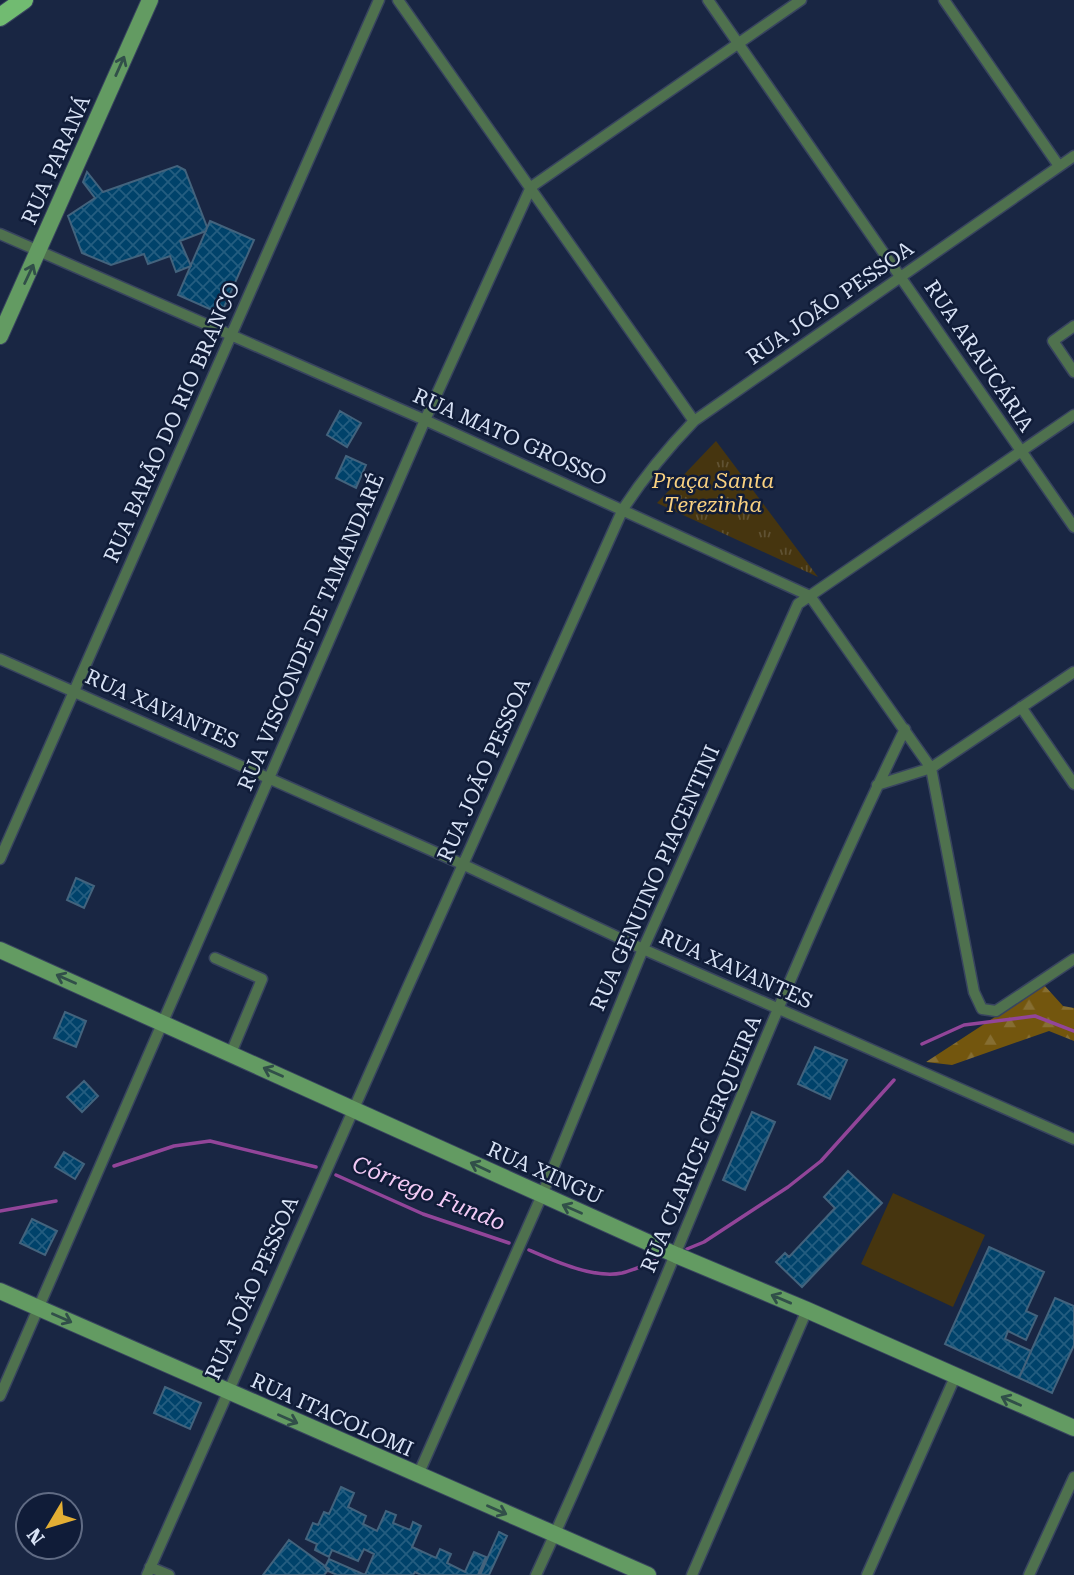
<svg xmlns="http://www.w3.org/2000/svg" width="1074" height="1575" viewBox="0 0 1074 1575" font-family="'Roboto Serif',serif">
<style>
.forest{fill:url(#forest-firs)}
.park{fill:url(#park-tufts)}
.pitch{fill:#46350f}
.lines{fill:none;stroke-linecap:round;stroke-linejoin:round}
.stream{stroke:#924599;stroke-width:3.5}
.building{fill:url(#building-cross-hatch);stroke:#43637d;stroke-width:2}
.street-casing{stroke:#38445f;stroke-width:13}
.secondary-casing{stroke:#38445f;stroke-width:18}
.primary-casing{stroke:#38445f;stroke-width:20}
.street{stroke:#4f714e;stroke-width:10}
.secondary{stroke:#639b62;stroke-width:16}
.primary{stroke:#71bb71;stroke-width:18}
.oneway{stroke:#314f49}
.labels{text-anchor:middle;stroke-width:5;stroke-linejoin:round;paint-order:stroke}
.street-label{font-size:21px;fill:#d8e2f5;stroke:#101c38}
.park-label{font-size:21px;font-style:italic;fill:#f8d080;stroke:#101c38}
.water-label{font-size:23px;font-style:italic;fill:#f3caf5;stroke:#101c38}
</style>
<defs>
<pattern id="forest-firs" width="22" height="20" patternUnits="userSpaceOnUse" patternTransform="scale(1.75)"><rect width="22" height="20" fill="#73560e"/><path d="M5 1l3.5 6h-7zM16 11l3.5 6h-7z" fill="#866e32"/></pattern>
<pattern id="park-tufts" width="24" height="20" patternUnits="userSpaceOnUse" patternTransform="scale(1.75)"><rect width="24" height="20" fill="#46350f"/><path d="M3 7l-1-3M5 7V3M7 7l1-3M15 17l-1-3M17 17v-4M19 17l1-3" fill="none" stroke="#605233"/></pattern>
<pattern id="building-cross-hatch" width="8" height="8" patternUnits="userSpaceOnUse" patternTransform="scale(1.75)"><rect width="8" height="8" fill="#00426a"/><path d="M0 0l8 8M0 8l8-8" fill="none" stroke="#245d80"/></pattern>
</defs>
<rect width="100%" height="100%" fill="#192643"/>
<path class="forest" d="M 1044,985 L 1063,1006 L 1074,1008 L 1074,1041 L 1049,1031 L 952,1065 L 926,1062 Z"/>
<path class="park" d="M 716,441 L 818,577 L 657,503 Z"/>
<path class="pitch" d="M 893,1193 L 985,1235 L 953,1307 L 861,1264 Z"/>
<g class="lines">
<path class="stream" d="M 922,1044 L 964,1025 L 1035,1016 L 1074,1031
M 114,1166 L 174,1146 L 210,1141 L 316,1167
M 336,1175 L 423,1214 L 509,1243
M 0,1211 L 56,1201
M 687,1249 L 704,1242 L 788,1187 L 821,1161 L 894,1080
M 529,1250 C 554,1261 594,1279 622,1273 C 634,1270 647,1264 659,1259"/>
</g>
<path class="building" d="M 177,166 L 185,170 L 207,227 L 206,231 L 180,241 L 191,266 L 176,272 L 170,256 L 148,264 L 144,254 L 111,265 L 82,253 L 68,216 L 95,198 L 83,182 L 87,172 L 103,192 Z
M 210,221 L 254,240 L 221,314 L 178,295 Z
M 340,411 L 361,423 L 347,447 L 327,435 Z
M 346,456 L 366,465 L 356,488 L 336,478 Z
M 76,878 L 94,886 L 84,908 L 67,900 Z
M 65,1012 L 86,1021 L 76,1047 L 54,1038 Z
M 815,1047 L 847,1060 L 830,1099 L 798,1084 Z
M 84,1081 L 98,1096 L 82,1112 L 67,1097 Z
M 752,1112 L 775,1122 L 745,1190 L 723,1180 Z
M 64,1152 L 84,1164 L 75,1179 L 55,1167 Z
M 848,1171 L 882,1203 L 802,1287 L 776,1262 L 785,1253 L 789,1257 L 835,1208 L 824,1197 Z
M 32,1219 L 57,1231 L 45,1255 L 20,1243 Z
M 989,1247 L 1044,1272 L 1026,1311 L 1037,1316 L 1026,1340 L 1008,1331 L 1005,1339 L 1031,1351 L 1019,1378 L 945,1344 Z
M 1055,1298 L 1074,1306 L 1074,1345 L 1052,1393 L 1019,1378 Z
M 165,1387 L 201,1403 L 190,1429 L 154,1413 Z
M 341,1487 L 354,1493 L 348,1507 L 366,1516 L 363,1524 L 377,1531 L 386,1511 L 396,1515 L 393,1523 L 410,1530 L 413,1522 L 421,1526 L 412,1547 L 436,1558 L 440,1549 L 451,1554 L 447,1563 L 465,1572 L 474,1552 L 486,1557 L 478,1575 L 421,1575 L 415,1572 L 413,1575 L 337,1575 L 328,1571 L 325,1567 L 329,1559 L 365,1575 L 374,1554 L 364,1549 L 358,1561 L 332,1550 L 329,1557 L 315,1550 L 317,1544 L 306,1539 L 313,1523 L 318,1525 L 324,1512 L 329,1514 Z
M 499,1532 L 507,1536 L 489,1575 L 480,1575 Z
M 289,1540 L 329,1569 L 324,1575 L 263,1575 Z"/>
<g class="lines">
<g class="street-casing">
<path id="street" d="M 398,0 L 694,421
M 708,0 L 1074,527
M 944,0 L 1059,166
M 0,234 L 425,420 L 810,596 L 931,768 L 974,992 L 982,1009 L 996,1011 L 1074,959
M 1074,326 L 1053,341 L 1074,372
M 0,659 L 462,864 L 643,949 L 1074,1139
M 1021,707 L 1074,784
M 877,785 L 931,768 L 1074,672
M 0,859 L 379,0
M 215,958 L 262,979 L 231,1053
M 0,1396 L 425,420 L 531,187 L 801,0
M 418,1475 L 542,1195 L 643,949 L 798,604 L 1074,415
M 150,1567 L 169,1575
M 147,1575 C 303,1218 463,864 623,509 C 644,477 667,449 694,421 L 1074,156
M 536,1575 C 665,1296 770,1005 905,729
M 692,1575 L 807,1310
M 867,1575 L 955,1377
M 1029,1575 L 1074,1477"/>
</g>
<g class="secondary-casing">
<path id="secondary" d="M 0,336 L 150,0
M 0,950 L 676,1255 L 807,1310 L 1074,1428
M 0,1291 L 648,1575"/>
</g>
<g class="primary-casing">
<path id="primary" d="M 0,17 L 24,0"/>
</g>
<use href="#street" class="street"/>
<use href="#secondary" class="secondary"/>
<use href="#primary" class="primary"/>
</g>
<defs><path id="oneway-shaft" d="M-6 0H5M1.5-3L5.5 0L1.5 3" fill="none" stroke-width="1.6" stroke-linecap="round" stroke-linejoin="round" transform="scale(1.75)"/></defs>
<g class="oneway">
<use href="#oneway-shaft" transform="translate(120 66) rotate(-66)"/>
<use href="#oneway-shaft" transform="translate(29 274) rotate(-65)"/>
<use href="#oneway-shaft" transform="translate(66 979) rotate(-156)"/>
<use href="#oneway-shaft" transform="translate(273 1072) rotate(-156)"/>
<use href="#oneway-shaft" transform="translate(480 1167) rotate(-155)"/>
<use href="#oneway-shaft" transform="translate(572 1209) rotate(-156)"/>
<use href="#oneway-shaft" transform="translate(781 1299) rotate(-157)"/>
<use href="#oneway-shaft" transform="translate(62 1318) rotate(24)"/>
<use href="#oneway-shaft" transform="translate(1011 1401) rotate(-156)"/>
<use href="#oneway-shaft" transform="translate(288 1419) rotate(24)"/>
<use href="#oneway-shaft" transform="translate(497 1510) rotate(24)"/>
</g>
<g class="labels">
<g class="street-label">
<text transform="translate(56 160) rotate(-66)" y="7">RUA PARANÁ</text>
<text transform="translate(830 303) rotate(-35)" y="7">RUA JOÃO PESSOA</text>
<text transform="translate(979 356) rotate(56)" y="7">RUA ARAUCÁRIA</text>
<text transform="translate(172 422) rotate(-66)" y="7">RUA BARÃO DO RIO BRANCO</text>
<text transform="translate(510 437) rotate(24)" y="7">RUA MATO GROSSO</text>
<text transform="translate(311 632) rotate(-67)" y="7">RUA VISCONDE DE TAMANDARÉ</text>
<text transform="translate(162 709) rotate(24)" y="7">RUA XAVANTES</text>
<text transform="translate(484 770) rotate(-66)" y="7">RUA JOÃO PESSOA</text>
<text transform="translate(655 878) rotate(-66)" y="7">RUA GENUINO PIACENTINI</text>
<text transform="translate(736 969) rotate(24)" y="7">RUA XAVANTES</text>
<text transform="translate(701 1144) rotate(-67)" y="7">RUA CLARICE CERQUEIRA</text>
<text transform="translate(545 1173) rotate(24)" y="7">RUA XINGU</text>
<text transform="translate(252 1288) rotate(-66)" y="7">RUA JOÃO PESSOA</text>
<text transform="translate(332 1415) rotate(24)" y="7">RUA ITACOLOMI</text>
</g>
<g class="park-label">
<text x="713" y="488">Praça Santa<tspan x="713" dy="24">Terezinha</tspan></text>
</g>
<g class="water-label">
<text transform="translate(429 1193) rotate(22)" y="8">Córrego Fundo</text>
</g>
</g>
<g transform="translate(49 1526) rotate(232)"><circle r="33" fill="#101c38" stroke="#606b84" stroke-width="2"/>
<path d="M0-5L12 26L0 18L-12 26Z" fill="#e3ae34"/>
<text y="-10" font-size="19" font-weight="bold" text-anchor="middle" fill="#d8e2f5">N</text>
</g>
</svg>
